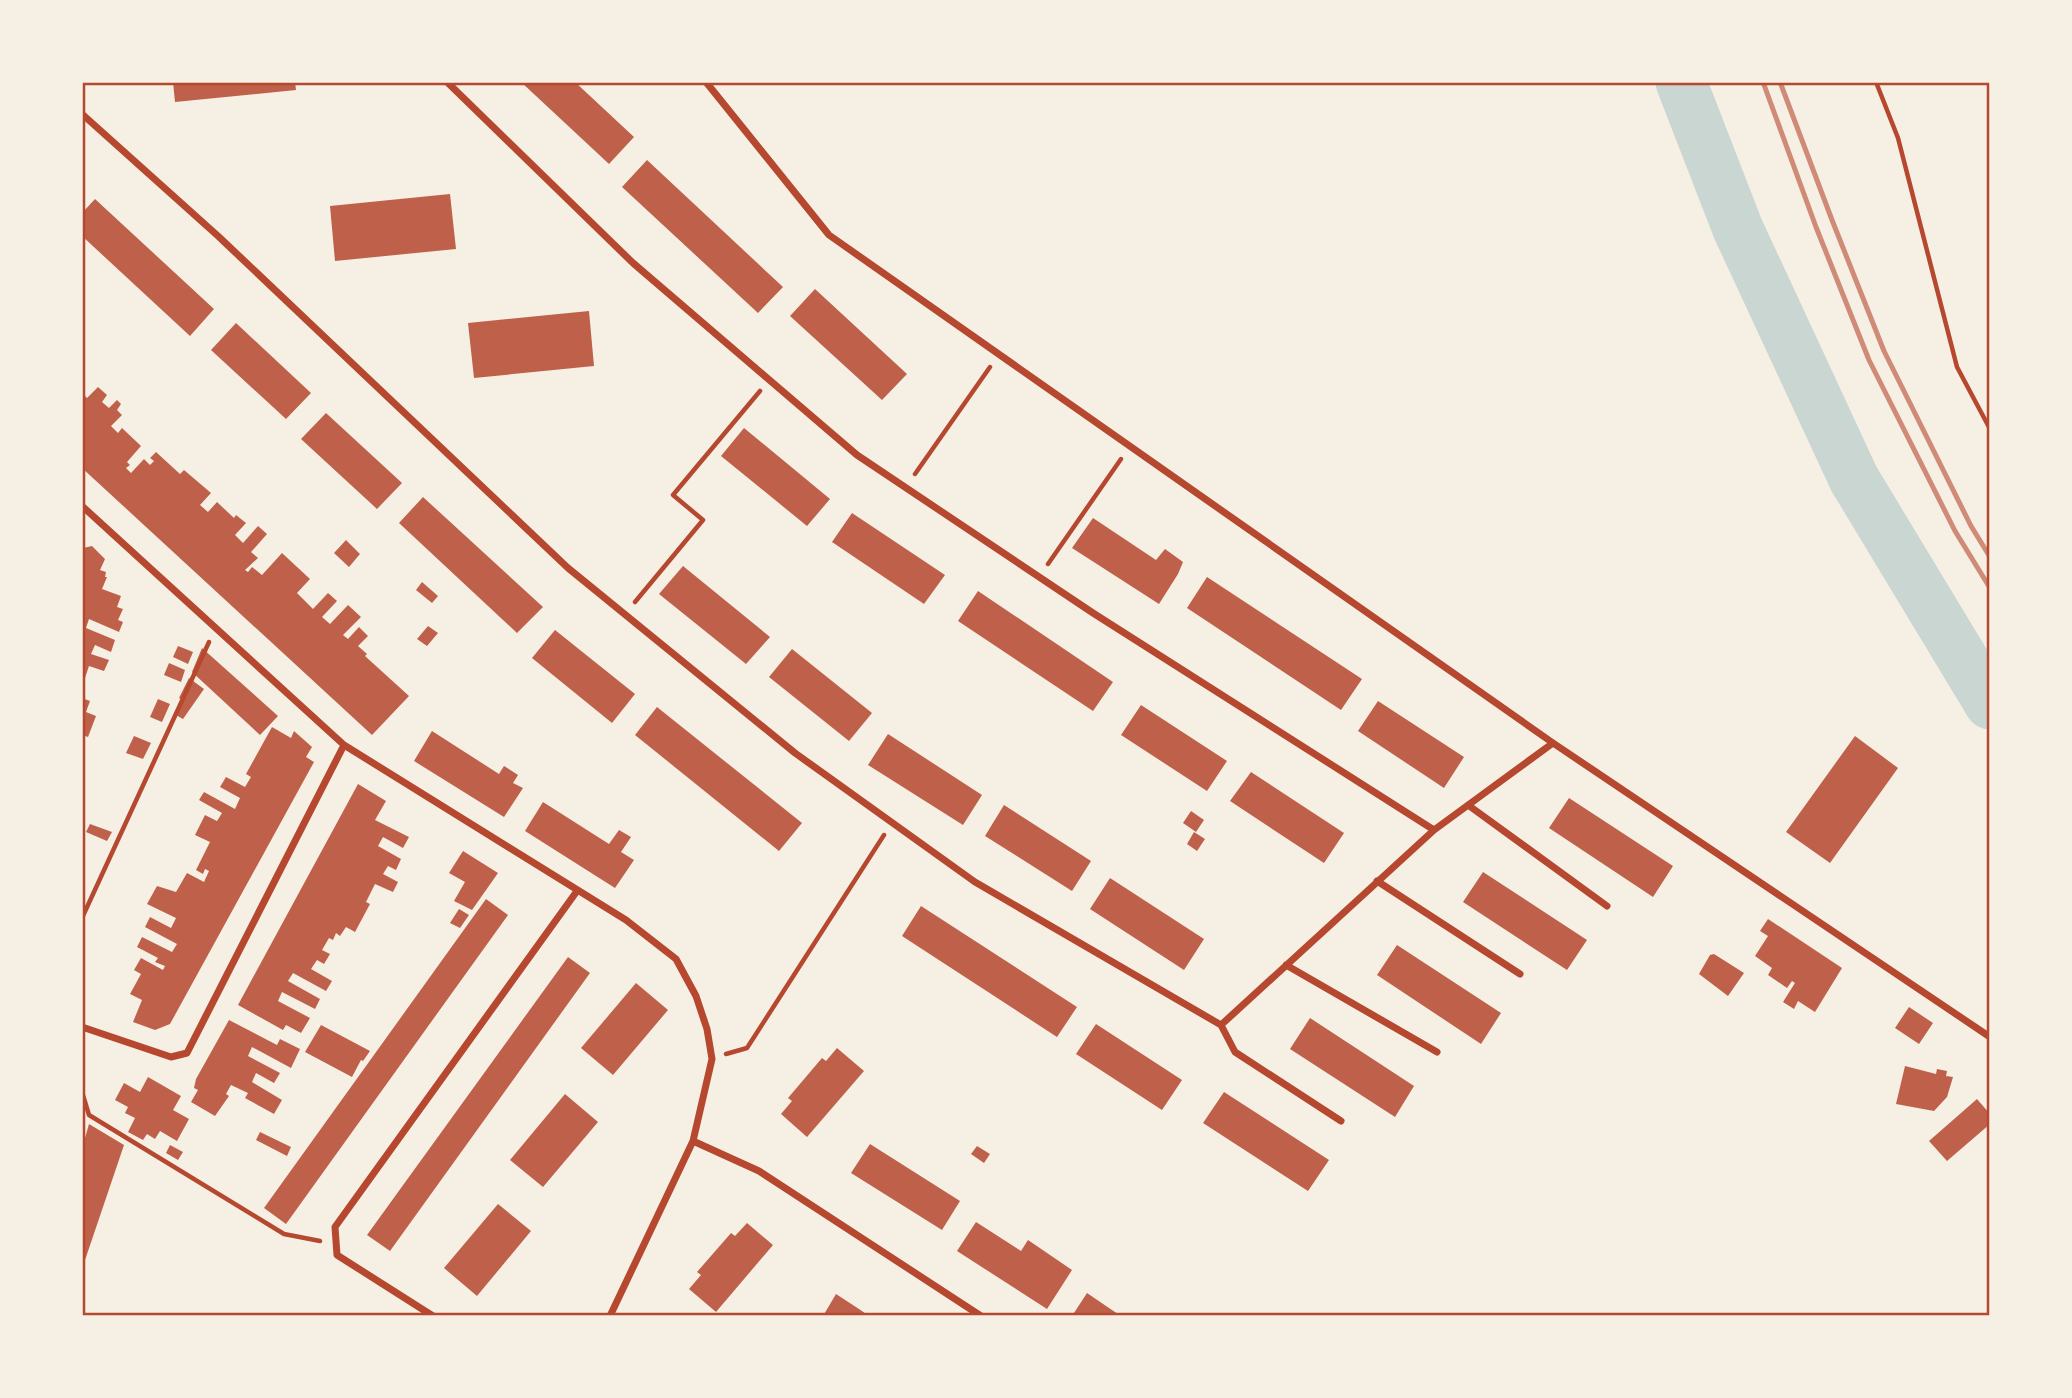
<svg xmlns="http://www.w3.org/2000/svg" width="2072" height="1398" viewBox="0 0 2072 1398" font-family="'Nunito Sans',sans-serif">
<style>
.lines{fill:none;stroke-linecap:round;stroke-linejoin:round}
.river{stroke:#c9d6d2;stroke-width:51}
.building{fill:#bf614a}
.path{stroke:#b5482f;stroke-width:4.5}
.minor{stroke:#b5482f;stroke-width:7}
.rail{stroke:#cf8b77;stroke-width:5}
.neatline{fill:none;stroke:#b5482f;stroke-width:2.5}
</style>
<rect width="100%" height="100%" fill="#f6efe4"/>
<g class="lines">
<path class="river" d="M 1681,82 L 1738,229 L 1854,479 L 1990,704"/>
</g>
<path class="building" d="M 173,82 L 295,82 L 296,90 L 175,102 Z
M 521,82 L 575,82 L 634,137 L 609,164 Z
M 647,160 L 783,287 L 758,313 L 622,187 Z
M 450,194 L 456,249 L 335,261 L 330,206 Z
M 95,199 L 214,309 L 190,336 L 82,236 L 82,213 Z
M 815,289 L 907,374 L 882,400 L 790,316 Z
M 589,311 L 594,366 L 474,378 L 468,323 Z
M 236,323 L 311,393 L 286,419 L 211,350 Z
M 98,387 L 107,395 L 102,402 L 109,408 L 117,400 L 121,404 L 117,410 L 122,415 L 111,426 L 118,433 L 122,428 L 141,446 L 127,462 L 130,465 L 126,468 L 131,473 L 144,459 L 150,465 L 154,461 L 150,458 L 156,452 L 180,474 L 184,470 L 211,493 L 200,505 L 208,512 L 217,502 L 234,518 L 236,515 L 246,523 L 235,535 L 243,543 L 258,526 L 267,534 L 251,552 L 258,558 L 245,570 L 248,572 L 252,567 L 262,575 L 282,553 L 310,579 L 297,593 L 313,609 L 328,593 L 337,601 L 322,617 L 330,624 L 348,605 L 361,617 L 343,635 L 348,639 L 359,627 L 368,636 L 358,646 L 367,654 L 365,656 L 409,696 L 372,735 L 82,468 L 82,393 L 87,398 Z
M 326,413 L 402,483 L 377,509 L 301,439 Z
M 744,428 L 830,499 L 807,526 L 721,456 Z
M 423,497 L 543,607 L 517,633 L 399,523 Z
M 852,513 L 945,575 L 924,604 L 832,542 Z
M 1093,518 L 1156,560 L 1165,549 L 1183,562 L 1178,574 L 1159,604 L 1072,548 Z
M 346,540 L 360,554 L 349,567 L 334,553 Z
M 92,546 L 105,559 L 100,570 L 106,572 L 105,577 L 107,577 L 102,589 L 121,596 L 117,607 L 123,609 L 118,620 L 123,622 L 119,632 L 89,619 L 86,628 L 115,640 L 111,652 L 95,645 L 91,654 L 109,660 L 104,671 L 89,666 L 83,684 L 82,551 L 83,548 Z
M 683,566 L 770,637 L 746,664 L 659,594 Z
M 1207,577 L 1362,679 L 1341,710 L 1187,608 Z
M 422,582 L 438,596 L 432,603 L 416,590 Z
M 978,591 L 1113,682 L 1093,711 L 958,621 Z
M 428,626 L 438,633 L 427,646 L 417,639 Z
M 555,630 L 635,694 L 612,723 L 532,658 Z
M 178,646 L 193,652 L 188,664 L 173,657 Z
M 202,648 L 278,716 L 260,735 L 192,672 Z
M 792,649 L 872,713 L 849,741 L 769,677 Z
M 169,663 L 185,670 L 181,682 L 164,675 Z
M 189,678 L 204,689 L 183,719 L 174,714 L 183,700 L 179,698 Z
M 82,698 L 90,701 L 86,712 L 96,716 L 88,737 L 82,735 Z
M 158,699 L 170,704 L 162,722 L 150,717 Z
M 1378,701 L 1464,757 L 1444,788 L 1358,731 Z
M 1141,705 L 1227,761 L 1207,791 L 1121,735 Z
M 657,707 L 802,823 L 779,851 L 635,735 Z
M 272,727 L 291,738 L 294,731 L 312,747 L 306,757 L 314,762 L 170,1024 L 155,1030 L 133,1022 L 142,1000 L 130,994 L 141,974 L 134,970 L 141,958 L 163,970 L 165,966 L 155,962 L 158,958 L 137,947 L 142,937 L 172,952 L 177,944 L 145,927 L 150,917 L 171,928 L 176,918 L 147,904 L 157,886 L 176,892 L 187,873 L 204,882 L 209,871 L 205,869 L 203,874 L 196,870 L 210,842 L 195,835 L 205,815 L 217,821 L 222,813 L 199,800 L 204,792 L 235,809 L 240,798 L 220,787 L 226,777 L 245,787 L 251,777 L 246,774 Z
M 432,731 L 499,774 L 504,766 L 518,775 L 513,783 L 523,788 L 504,817 L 414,761 Z
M 888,734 L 982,795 L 963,825 L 868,765 Z
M 134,736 L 151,743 L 143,759 L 126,753 Z
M 1855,736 L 1898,768 L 1830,863 L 1786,832 Z
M 1251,772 L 1344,833 L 1324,863 L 1230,801 Z
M 358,784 L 386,801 L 375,820 L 409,837 L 403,848 L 383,837 L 378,846 L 401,859 L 396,870 L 388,866 L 383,874 L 398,882 L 393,892 L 375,884 L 366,902 L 370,904 L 355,932 L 346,927 L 340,936 L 336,933 L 333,940 L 329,938 L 322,950 L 330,954 L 324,964 L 317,960 L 311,969 L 332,981 L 326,991 L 293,973 L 288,981 L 320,999 L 315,1009 L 282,992 L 278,1001 L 310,1018 L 301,1033 L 286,1025 L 283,1030 L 238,1005 Z
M 1569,798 L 1673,866 L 1653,897 L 1549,828 Z
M 543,802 L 609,844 L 619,830 L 631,837 L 621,852 L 634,860 L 615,888 L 525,831 Z
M 1004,805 L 1091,861 L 1072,891 L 985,836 Z
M 1191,811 L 1204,820 L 1196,832 L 1183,823 Z
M 90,824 L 112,832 L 107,841 L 86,832 Z
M 1194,832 L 1205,839 L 1197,851 L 1187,844 Z
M 463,851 L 498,873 L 472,910 L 454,901 L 465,882 L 449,873 Z
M 1483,872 L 1587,940 L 1567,970 L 1463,902 Z
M 1110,878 L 1204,939 L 1184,970 L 1090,909 Z
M 486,899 L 508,915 L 286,1224 L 264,1208 Z
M 921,906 L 1077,1007 L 1057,1037 L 902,936 Z
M 459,909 L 469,915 L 460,928 L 450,923 Z
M 1768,919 L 1842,968 L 1815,1012 L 1798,1001 L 1794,1009 L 1783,1002 L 1795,983 L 1792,981 L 1787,988 L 1768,975 L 1772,968 L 1755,956 L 1768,936 L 1760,931 Z
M 1397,945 L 1501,1013 L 1481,1044 L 1377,975 Z
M 1714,954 L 1744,973 L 1728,996 L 1699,974 L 1710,955 Z
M 568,957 L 590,973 L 390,1251 L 367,1235 Z
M 636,983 L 668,1010 L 613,1075 L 581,1048 Z
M 1909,1007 L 1933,1023 L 1919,1044 L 1895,1028 Z
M 1310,1018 L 1414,1086 L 1395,1117 L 1290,1049 Z
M 229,1020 L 277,1045 L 280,1039 L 300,1049 L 291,1068 L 252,1047 L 248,1056 L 280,1073 L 274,1083 L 256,1073 L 252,1082 L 282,1100 L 274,1114 L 245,1098 L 248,1093 L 231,1085 L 226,1094 L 229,1096 L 215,1116 L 191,1102 L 198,1090 L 194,1088 L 196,1079 Z
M 1096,1024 L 1182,1080 L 1162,1110 L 1076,1054 Z
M 321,1025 L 370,1051 L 363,1061 L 361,1060 L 352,1077 L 305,1052 Z
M 837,1048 L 864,1071 L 807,1137 L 781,1114 L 792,1101 L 788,1098 L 822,1058 L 826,1061 Z
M 1905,1066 L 1936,1074 L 1937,1069 L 1947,1071 L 1946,1076 L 1953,1077 L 1947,1097 L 1934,1111 L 1896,1104 Z
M 148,1077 L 181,1096 L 173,1110 L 189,1119 L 177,1141 L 160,1131 L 155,1139 L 147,1134 L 143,1140 L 128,1132 L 135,1118 L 125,1113 L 128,1107 L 115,1100 L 124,1083 L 140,1092 Z
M 1224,1092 L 1329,1160 L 1308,1191 L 1203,1123 Z
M 565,1094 L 598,1122 L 543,1187 L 510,1160 Z
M 1977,1099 L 1990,1114 L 1990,1124 L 1947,1161 L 1929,1141 Z
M 89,1124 L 124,1145 L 83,1266 L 82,1137 L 85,1138 Z
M 260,1132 L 291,1147 L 287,1156 L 256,1140 Z
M 870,1144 L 960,1201 L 942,1230 L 851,1173 Z
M 170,1145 L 183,1152 L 178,1160 L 166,1153 Z
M 977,1146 L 990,1154 L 984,1163 L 971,1154 Z
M 498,1204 L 531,1231 L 477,1296 L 444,1268 Z
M 976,1222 L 1021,1251 L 1028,1240 L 1072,1270 L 1047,1309 L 957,1251 Z
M 747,1223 L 773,1245 L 716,1312 L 689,1289 L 701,1275 L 697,1272 L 731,1233 L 735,1236 Z
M 1087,1293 L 1109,1308 L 1121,1316 L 1072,1316 Z
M 836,1294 L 859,1309 L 869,1316 L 823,1316 Z"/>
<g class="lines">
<path class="path" d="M 1876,82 L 1898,138 L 1957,367 L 1990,429
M 915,474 L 990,367
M 1048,564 L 1121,459
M 635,602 L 703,520 L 673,495 L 760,391
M 82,918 L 209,642
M 726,1054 L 747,1048 L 884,835
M 82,1092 L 89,1115 L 284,1234 L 320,1241"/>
<path class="minor" d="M 447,82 L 633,263 L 857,455 L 1093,613 L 1434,830
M 706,82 L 829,235 L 1553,743 L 1990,1037
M 82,114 L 218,236 L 568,568 L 795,753 L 975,882 L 1221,1025 L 1434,830 L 1553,743
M 82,506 L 344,745 L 626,920 L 676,959 L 696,996 L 707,1029 L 712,1059 L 693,1141 L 610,1316
M 1468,805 L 1607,906
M 1377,881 L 1520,974
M 1286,965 L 1437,1052
M 1221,1025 L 1235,1052 L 1341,1121
M 82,1027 L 171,1057 L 187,1053 L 344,745
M 693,1141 L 759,1171 L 981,1316
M 433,1316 L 337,1255 L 335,1227 L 577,891"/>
<path class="rail" d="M 1763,82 L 1816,227 L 1869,360 L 1955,531 L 1990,588
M 1780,82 L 1832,220 L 1884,351 L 1971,526 L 1990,557"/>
</g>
<rect width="2072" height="1398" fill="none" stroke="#f6efe4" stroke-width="168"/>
<rect x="84" y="84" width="1904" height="1230" class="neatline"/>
</svg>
